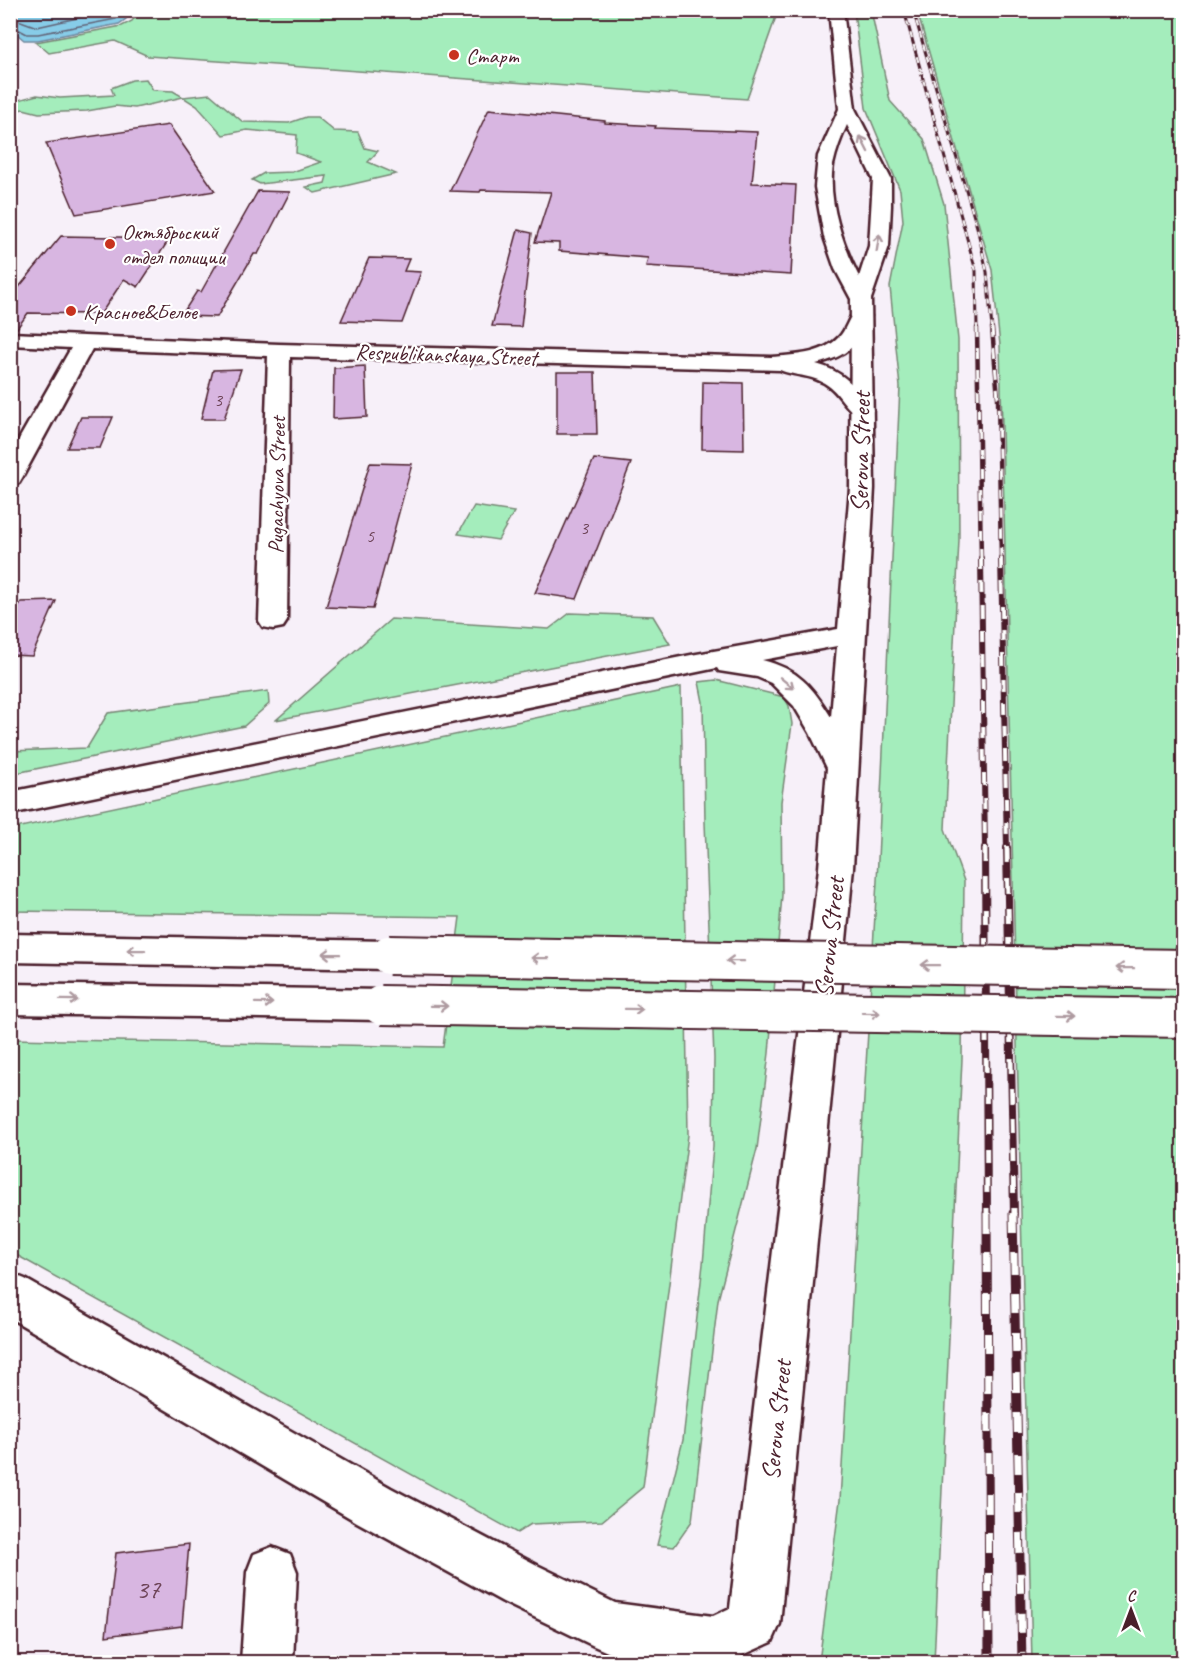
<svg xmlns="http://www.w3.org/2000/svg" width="1194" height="1673" viewBox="0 0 1194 1673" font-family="Caveat,sans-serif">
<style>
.green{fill:#a4edbc;stroke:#778674;stroke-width:1.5}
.water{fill:#87cce8;stroke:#6f879c;stroke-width:1.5}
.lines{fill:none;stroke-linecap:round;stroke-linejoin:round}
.shore{stroke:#626477;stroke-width:1.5}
.building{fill:#d8b6e1;stroke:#4a1f2b;stroke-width:1.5}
.street-casing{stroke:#4a1f2b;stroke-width:5}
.secondary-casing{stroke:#4a1f2b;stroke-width:5}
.street{fill:#fff;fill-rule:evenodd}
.secondary{fill:#fff;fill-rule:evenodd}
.rail-far4-casing{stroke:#4a1f2b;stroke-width:3}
.rail-far3-casing{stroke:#4a1f2b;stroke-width:4.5}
.rail-far2-casing{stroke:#4a1f2b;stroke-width:6}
.rail-far1-casing{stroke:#4a1f2b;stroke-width:8}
.rail-casing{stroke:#4a1f2b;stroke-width:9}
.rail-far4{stroke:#fff;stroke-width:2;stroke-dasharray:6;stroke-linecap:butt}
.rail-far3{stroke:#fff;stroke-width:3;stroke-dasharray:10;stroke-linecap:butt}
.rail-far2{stroke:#fff;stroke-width:4;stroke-dasharray:12;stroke-linecap:butt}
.rail-far1{stroke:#fff;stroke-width:5;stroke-dasharray:15;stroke-linecap:butt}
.rail{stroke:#fff;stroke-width:7;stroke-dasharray:20;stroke-linecap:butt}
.secondary-bridge-casing{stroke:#4a1f2b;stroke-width:42;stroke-linecap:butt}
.secondary-bridge{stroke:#fff;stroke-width:38}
.oneway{stroke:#ae9aa0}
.poi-dot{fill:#c8321e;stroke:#fff;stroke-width:2}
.labels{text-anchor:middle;stroke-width:4.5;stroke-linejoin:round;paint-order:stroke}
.far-number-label{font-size:18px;fill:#6e4558}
.far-poi-label{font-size:22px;fill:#4a1f2b;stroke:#fff;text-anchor:start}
.far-street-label{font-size:22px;fill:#4a1f2b;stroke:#fff}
.street-label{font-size:26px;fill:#4a1f2b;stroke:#fff}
.near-number-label{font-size:27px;fill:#6e4558}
</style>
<rect width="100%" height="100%" fill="#f7f0f9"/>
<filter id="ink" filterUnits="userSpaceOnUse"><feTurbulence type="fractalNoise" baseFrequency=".0167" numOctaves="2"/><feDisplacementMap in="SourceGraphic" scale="12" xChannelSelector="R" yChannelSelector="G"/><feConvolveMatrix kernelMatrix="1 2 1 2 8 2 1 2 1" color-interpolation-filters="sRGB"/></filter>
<g filter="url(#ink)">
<path class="green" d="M 136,10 L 778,10 L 778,11 L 747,99 L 148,56 L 115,41 L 49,53 L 36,42 L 122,26 L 132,21 L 136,16 Z
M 871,10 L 890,101 L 924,139 L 944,204 L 958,340 L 959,540 L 945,829 L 964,881 L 962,1059 L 934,1662 L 819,1662 L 840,1500 L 877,881 L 900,387 L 890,287 L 903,221 L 900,190 L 866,108 L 854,11 Z
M 917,11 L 1183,11 L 1183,1662 L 1032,1662 L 1000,345 L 992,270 Z
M 146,79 L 153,90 L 173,91 L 183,97 L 210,94 L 243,122 L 289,123 L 306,117 L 317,117 L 334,131 L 358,132 L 365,148 L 378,151 L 368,162 L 396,174 L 315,193 L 306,187 L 325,183 L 327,176 L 260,184 L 252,180 L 264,173 L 292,172 L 321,162 L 296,153 L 297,135 L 247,130 L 223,135 L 197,106 L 183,97 L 135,108 L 115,106 L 87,111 L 39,113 L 23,109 L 11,112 L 11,102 L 37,95 L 60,98 L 114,95 L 111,88 L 132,80 Z
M 474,506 L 514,512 L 498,540 L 458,534 Z
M 570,613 L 653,616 L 670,644 L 276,720 L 391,619 L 549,629 Z
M 716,680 L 784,697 L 789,706 L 792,724 L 781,802 L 782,895 L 769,1053 L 757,1149 L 718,1300 L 692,1521 L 674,1547 L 657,1545 L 683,1440 L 703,1264 L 713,1146 L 714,1058 L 705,822 L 703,702 L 699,682 Z
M 681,687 L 688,1135 L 643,1487 L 602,1521 L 531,1524 L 517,1533 L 11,1252 L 11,1039 L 443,1047 L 460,917 L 11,911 L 11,829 Z
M 268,691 L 269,704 L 244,726 L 11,774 L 11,751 L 87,748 L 108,713 Z"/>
<path class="water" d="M 10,11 L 11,10 L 127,11 L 126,19 L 119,24 L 38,40 L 24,40 L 11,29 Z"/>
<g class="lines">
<path class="shore" d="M 10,17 L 37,27 L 113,10
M 10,25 L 27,34 L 38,34 L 116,19 L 121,10"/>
</g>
<path class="building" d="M 489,109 L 605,121 L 605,123 L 656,126 L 655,128 L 757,132 L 752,183 L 796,185 L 791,275 L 646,266 L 648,258 L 559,251 L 559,243 L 535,242 L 551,192 L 481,190 L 480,192 L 450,191 Z
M 169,125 L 215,191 L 76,214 L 46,143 Z
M 258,191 L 290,192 L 258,254 L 254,254 L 217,317 L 181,316 L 197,291 L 201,292 Z
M 518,230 L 532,233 L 521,327 L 492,326 Z
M 61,236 L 170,238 L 138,287 L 124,279 L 102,312 L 95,314 L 28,313 L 15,331 L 10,331 L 10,298 Z
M 369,258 L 409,259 L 404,271 L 421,272 L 402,323 L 341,321 Z
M 365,366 L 367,417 L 333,419 L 334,368 Z
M 241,369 L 224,419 L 201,419 L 213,370 Z
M 557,372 L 595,372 L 597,434 L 557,434 Z
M 703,382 L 743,383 L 744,450 L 702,449 Z
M 81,417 L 113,417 L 100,448 L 67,448 Z
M 594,459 L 631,463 L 577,599 L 535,593 Z
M 370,463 L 412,464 L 373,609 L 326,607 Z
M 56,601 L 32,656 L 10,655 L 10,624 L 21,602 Z
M 189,1544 L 182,1626 L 106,1636 L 116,1553 Z"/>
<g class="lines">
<g class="street-casing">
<path id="street" d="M 861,310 L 868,312 L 871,316 C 857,345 849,356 816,364 C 843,371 858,388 873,410 L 870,415 C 850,420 844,398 830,387 C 814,374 796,377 780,370 L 290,357 L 287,621 L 283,627 L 273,629 L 263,627 L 259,621 L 268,356 L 92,349 L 22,478 L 19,483 L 10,485 L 10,455 L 71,348 L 10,345 L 10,333 L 279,344 L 771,357 C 794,355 822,355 839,337 C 846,330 848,319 854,312 Z
M 272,1547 L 290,1554 L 297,1572 L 293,1662 L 241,1662 L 247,1572 L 254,1554 Z"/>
</g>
<g class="secondary-casing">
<path id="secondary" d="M 829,10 L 843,10 L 855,109 L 891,179 L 891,206 L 889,246 L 871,299 L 874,488 L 853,868 L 780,1624 L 772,1642 L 727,1662 L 674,1662 L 612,1654 L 594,1646 L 503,1602 L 357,1522 L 10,1318 L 10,1273 L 25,1279 L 391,1488 L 539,1566 L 615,1603 L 713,1616 L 730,1608 L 819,868 L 827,768 L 810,733 L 794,706 L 771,683 L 757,677 L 719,671 L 717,668 L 10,814 L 10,792 L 691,655 L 838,629 L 850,488 L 851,299 L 835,269 L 824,237 L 815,187 L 818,156 L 839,109 ZM 847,125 L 873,179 L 869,246 L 859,277 C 843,245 827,201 833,165 C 836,151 841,138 847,125 ZM 837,646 L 831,717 C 812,686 798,669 762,660 Z
M 10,934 L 389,941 L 402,945 L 407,955 L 402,965 L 389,969 L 10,962 Z
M 10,984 L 381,990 L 394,994 L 399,1005 L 394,1016 L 381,1020 L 10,1014 Z"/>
</g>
<use href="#street" class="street"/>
<use href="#secondary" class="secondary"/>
<g class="rail-far4-casing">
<path id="rail-far4" d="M 904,10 L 976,271 L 977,329
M 913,10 L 977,227 L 987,272 L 992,329"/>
</g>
<g class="rail-far3-casing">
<path id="rail-far3" d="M 977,328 L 981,560
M 992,328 L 998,398 L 1001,560"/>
</g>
<g class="rail-far2-casing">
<path id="rail-far2" d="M 981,558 L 985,849
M 1001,558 L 1007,849"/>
</g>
<g class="rail-far1-casing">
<path id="rail-far1" d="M 985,848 L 987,1214
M 1007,848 L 1014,1214"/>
</g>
<g class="rail-casing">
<path id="rail" d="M 987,1213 L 989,1662
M 1013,1213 L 1022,1662"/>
</g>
<use href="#rail-far4" class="rail-far4"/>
<use href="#rail-far3" class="rail-far3"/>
<use href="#rail-far2" class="rail-far2"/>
<use href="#rail-far1" class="rail-far1"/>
<use href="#rail" class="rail"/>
<g class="secondary-bridge-casing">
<path id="secondary-bridge" d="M 389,955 L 1184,969
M 381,1005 L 1184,1018"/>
</g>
<use href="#secondary-bridge" class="secondary-bridge"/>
</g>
<defs><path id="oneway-shaft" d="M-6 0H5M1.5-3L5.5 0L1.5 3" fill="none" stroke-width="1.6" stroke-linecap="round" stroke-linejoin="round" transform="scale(1.5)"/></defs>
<g class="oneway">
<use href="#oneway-shaft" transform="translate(864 144) rotate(-117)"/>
<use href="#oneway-shaft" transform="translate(878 243) rotate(-81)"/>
<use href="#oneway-shaft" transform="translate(787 683) rotate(39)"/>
<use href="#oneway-shaft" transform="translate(136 950) rotate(-179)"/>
<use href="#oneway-shaft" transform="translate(331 954) rotate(-179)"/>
<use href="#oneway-shaft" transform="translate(540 958) rotate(-179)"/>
<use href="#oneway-shaft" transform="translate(735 961) rotate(-179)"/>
<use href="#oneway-shaft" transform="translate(930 965) rotate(-179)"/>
<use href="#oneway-shaft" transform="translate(1125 968) rotate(-179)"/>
<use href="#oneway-shaft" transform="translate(69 1000) rotate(1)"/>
<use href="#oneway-shaft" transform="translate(264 1003) rotate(1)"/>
<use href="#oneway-shaft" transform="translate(439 1006) rotate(1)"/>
<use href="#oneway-shaft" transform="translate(634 1009) rotate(1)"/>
<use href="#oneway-shaft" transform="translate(871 1013) rotate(1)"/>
<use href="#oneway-shaft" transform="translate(1066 1016) rotate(1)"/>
</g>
</g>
<g class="poi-dot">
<circle cx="454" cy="55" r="6"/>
<circle cx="110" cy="244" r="6"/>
<circle cx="71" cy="311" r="6"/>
</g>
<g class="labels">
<g class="far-number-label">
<text x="218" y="406">3</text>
<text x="584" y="534">3</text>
<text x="370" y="542">5</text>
</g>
<g class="far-poi-label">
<text x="466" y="63">Старт</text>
<text x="122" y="239">Октябрьский<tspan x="122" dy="25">отдел полиции</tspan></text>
<text x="83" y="319">Красное&amp;Белое</text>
</g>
<g class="far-street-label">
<text transform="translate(446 354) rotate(2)" y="8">Respublikanskaya Street</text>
<text transform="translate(276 485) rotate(-89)" y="8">Pugachyova Street</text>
</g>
<g class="street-label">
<text transform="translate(860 452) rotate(-89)" y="9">Serova Street</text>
<text transform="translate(829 937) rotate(-84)" y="9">Serova Street</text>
<text transform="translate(776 1420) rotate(-84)" y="9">Serova Street</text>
</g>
<g class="near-number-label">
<text x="148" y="1598">37</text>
</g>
</g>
<rect width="1194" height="1673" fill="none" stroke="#fff" stroke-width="36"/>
<rect x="18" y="18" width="1158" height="1637" fill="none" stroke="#4a1f2b" stroke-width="2" filter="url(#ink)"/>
<g transform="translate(1131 1610)" stroke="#ffffff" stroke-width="4.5" paint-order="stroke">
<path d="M0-4.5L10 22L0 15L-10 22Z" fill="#4a1f2b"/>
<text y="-9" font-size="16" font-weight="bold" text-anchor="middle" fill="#4a1f2b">С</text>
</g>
</svg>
